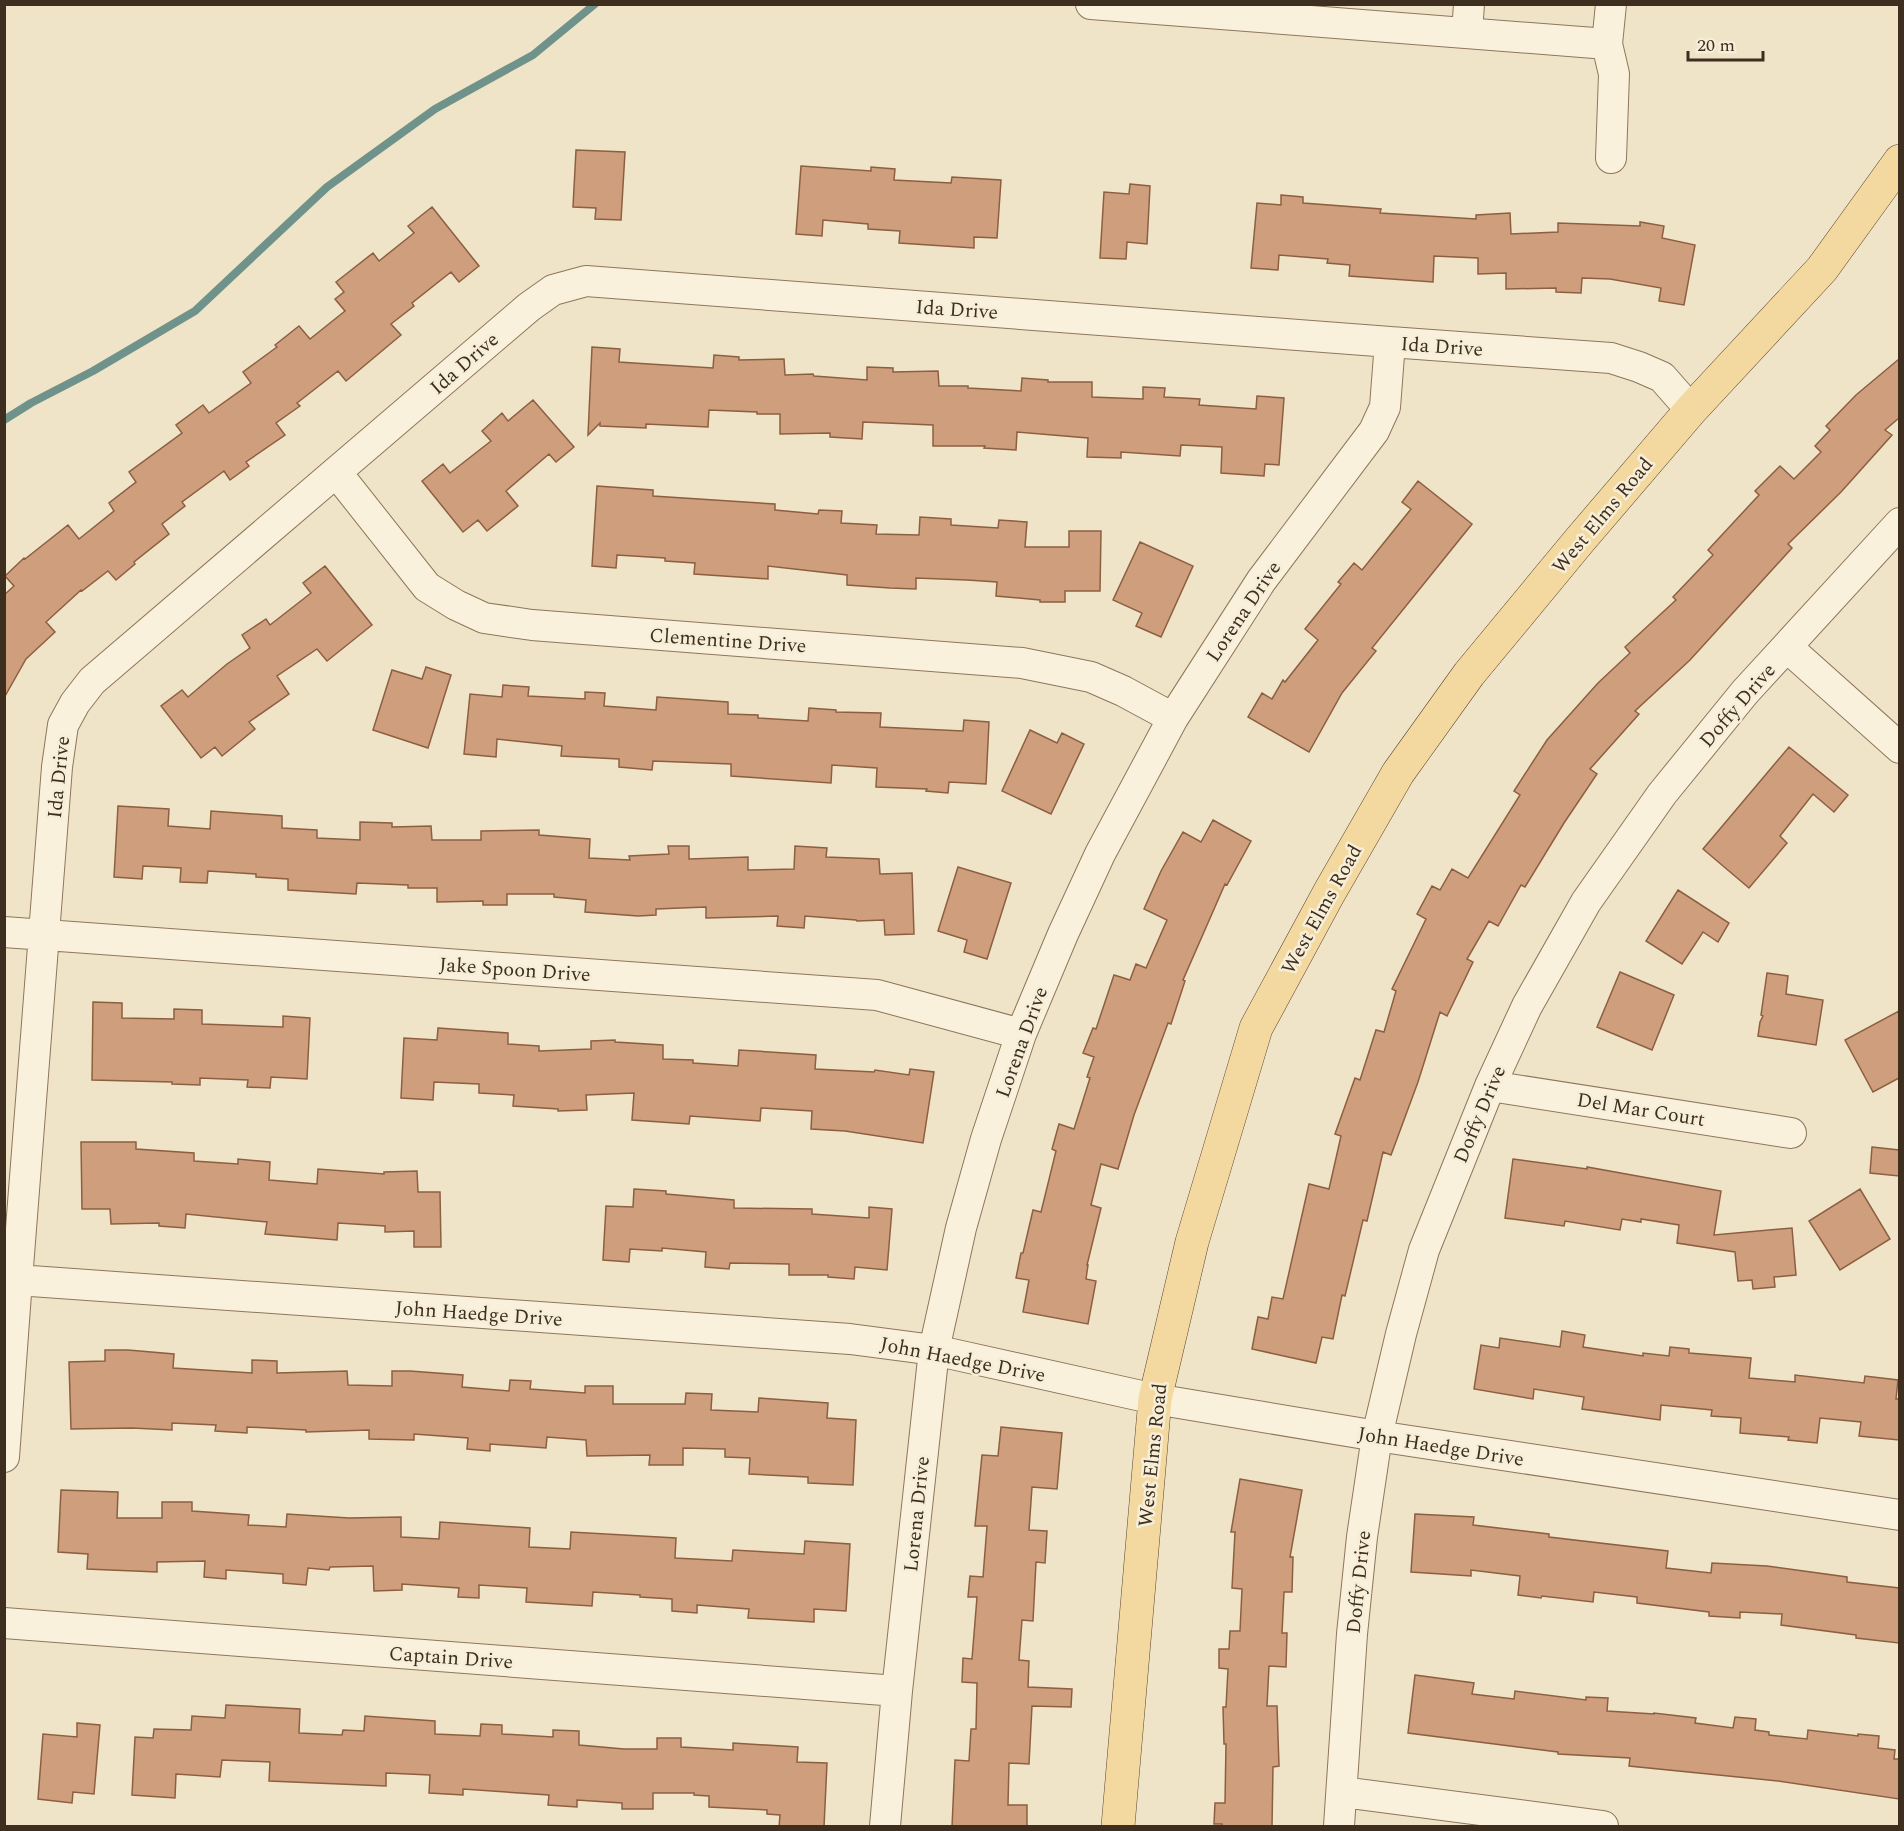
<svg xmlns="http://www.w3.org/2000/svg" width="1904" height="1831" viewBox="0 0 1904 1831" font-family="Spectral,serif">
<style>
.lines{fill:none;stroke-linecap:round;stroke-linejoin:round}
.stream{stroke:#6f938a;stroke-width:8}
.building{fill:#cf9f7d;stroke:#8d5f41;stroke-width:1.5}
.minor-casing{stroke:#8d765c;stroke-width:32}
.major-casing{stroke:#5b4430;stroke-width:34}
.minor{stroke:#faf1dc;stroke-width:30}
.major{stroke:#f3d9a0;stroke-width:33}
.labels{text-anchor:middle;stroke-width:5;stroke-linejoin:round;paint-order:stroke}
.street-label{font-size:20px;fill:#3d2e20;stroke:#f7eed8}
</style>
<rect width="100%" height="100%" fill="#f0e4c8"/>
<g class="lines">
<path class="stream" d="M 4,420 L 31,403 L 93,371 L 195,311 L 327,187 L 435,109 L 533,55 L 595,4"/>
</g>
<path class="building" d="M 576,150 L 625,152 L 621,220 L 595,219 L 596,208 L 573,207 Z
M 801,166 L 871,171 L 871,167 L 895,169 L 894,180 L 951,183 L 952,177 L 1001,180 L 997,238 L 974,237 L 974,248 L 899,243 L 900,231 L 868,229 L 868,224 L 823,220 L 822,236 L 796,234 Z
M 1130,184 L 1150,186 L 1147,244 L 1127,242 L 1126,259 L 1100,258 L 1104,192 L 1129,194 Z
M 1281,195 L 1303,197 L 1303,203 L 1381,209 L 1380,213 L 1476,219 L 1476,215 L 1510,213 L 1511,234 L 1558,232 L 1558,223 L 1640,226 L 1640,222 L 1664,226 L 1662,238 L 1695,245 L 1684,305 L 1659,301 L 1661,288 L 1610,279 L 1582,278 L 1581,293 L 1556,292 L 1556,288 L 1506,289 L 1506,273 L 1478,274 L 1478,258 L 1434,256 L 1433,282 L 1349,276 L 1350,265 L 1327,263 L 1328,259 L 1279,255 L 1278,270 L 1251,268 L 1257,203 L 1281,205 Z
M 432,207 L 479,266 L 459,282 L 451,272 L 412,303 L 414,306 L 391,324 L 401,335 L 346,381 L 338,371 L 297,403 L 300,406 L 276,423 L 285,435 L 246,462 L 249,466 L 230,480 L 224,471 L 182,502 L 185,506 L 162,524 L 169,534 L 134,562 L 135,564 L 116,580 L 108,571 L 82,591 L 81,590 L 46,622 L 55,632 L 26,659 L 4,698 L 4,595 L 14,586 L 5,576 L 24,558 L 25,559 L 68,525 L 79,539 L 114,511 L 109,503 L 136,482 L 129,472 L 182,433 L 176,425 L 203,405 L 209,413 L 251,383 L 243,372 L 277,347 L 275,345 L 299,326 L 310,339 L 345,311 L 335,299 L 344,292 L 336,282 L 373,253 L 379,261 L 414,233 L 408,226 Z
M 592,347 L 620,349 L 619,362 L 649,364 L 713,368 L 714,355 L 739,357 L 739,360 L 784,359 L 785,375 L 813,374 L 814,376 L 867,380 L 867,367 L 893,368 L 893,372 L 938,371 L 939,386 L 968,386 L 968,388 L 1021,391 L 1022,378 L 1048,380 L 1048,382 L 1092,382 L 1092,397 L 1143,399 L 1143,387 L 1165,388 L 1164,397 L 1200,399 L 1199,405 L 1256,409 L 1257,396 L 1284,398 L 1279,465 L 1265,464 L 1264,476 L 1221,473 L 1222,447 L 1181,445 L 1180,456 L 1121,452 L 1121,458 L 1087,457 L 1088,438 L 1017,432 L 1016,450 L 984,448 L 985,446 L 933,446 L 933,425 L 863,422 L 862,439 L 830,437 L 830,433 L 780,434 L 780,414 L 757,414 L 757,412 L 709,410 L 708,427 L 646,424 L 646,428 L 600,426 L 600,423 L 588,435 Z
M 1899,359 L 1899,418 L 1885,430 L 1892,435 L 1841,492 L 1788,544 L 1792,548 L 1690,660 L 1635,711 L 1639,714 L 1590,769 L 1597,774 L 1564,823 L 1525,887 L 1521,885 L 1498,926 L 1489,921 L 1467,959 L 1473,962 L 1447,1016 L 1440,1012 L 1418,1082 L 1391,1155 L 1383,1152 L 1367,1221 L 1363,1220 L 1345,1296 L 1342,1295 L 1333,1339 L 1322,1337 L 1316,1363 L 1252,1349 L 1258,1317 L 1268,1319 L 1272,1297 L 1283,1299 L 1309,1184 L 1329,1189 L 1341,1136 L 1335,1134 L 1355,1078 L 1360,1080 L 1376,1030 L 1384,1032 L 1396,991 L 1392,989 L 1426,919 L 1417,914 L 1432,886 L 1440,890 L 1452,869 L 1468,878 L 1520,795 L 1514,791 L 1547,740 L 1598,683 L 1630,653 L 1625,647 L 1676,600 L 1673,597 L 1713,555 L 1708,550 L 1759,495 L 1755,491 L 1780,466 L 1794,479 L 1821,452 L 1815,446 L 1830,430 L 1826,426 L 1856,395 Z
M 533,400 L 574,447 L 556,462 L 549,454 L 506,491 L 518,506 L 487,531 L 478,520 L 463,532 L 422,481 L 443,464 L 450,473 L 491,441 L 482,431 L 502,413 L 508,421 Z
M 1418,481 L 1472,524 L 1372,648 L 1376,651 L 1342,693 L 1309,752 L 1248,717 L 1262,693 L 1272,699 L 1283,680 L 1285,682 L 1318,640 L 1305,629 L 1341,584 L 1338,582 L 1354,563 L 1362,570 L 1411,509 L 1402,502 Z
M 597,486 L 653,490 L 653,496 L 775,504 L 775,510 L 818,514 L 819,510 L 842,511 L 841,523 L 877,525 L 876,534 L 919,535 L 920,517 L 951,519 L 951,525 L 998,528 L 999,520 L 1027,522 L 1025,547 L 1069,547 L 1069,531 L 1101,531 L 1100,591 L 1065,591 L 1065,602 L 1040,602 L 1040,600 L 996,596 L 997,582 L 967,580 L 916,578 L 916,589 L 890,588 L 847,585 L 847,575 L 768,566 L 768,579 L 694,574 L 695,563 L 665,561 L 665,558 L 617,555 L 616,568 L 592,566 Z
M 1140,542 L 1193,566 L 1161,637 L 1136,626 L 1142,613 L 1113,600 Z
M 325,566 L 372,625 L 327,661 L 317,649 L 277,676 L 289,694 L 249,722 L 255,729 L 222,756 L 215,747 L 201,758 L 161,706 L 182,690 L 188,697 L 227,664 L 250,648 L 242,635 L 266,619 L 270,625 L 311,593 L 303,583 Z
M 426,667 L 451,675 L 428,748 L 373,730 L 392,670 L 422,679 Z
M 503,685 L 529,687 L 528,696 L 585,699 L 585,692 L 605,693 L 604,706 L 656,710 L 657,697 L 728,702 L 728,714 L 758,715 L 758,718 L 808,721 L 809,708 L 836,710 L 836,712 L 881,713 L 880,727 L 963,731 L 964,720 L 989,722 L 986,784 L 949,782 L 948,793 L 926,791 L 927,789 L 876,787 L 877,768 L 832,765 L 831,783 L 731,776 L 731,764 L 653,761 L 652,770 L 619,767 L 619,759 L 561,756 L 562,746 L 497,739 L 496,757 L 464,754 L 470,694 L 502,697 Z
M 1030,730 L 1057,743 L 1062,733 L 1084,744 L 1051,814 L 1002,791 Z
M 1789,747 L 1848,795 L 1834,812 L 1813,794 L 1780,836 L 1787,843 L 1749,888 L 1703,849 Z
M 118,806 L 169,809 L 168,826 L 210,829 L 211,811 L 282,816 L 282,828 L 317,830 L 317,838 L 360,840 L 360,822 L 392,823 L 392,827 L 431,826 L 432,840 L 481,840 L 481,831 L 539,830 L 539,835 L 590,839 L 589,858 L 630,860 L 629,856 L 669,854 L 668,846 L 689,846 L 689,859 L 748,857 L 748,870 L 794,869 L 795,846 L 827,848 L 826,857 L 879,859 L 880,874 L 912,873 L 914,934 L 885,935 L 884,920 L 857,921 L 856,920 L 805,916 L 804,928 L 777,926 L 778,916 L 706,918 L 706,907 L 656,909 L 656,915 L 638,916 L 585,912 L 586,900 L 554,897 L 554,894 L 507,894 L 507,905 L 483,905 L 483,901 L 437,902 L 437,888 L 408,888 L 408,885 L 357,883 L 356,894 L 288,890 L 288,879 L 256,877 L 256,874 L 208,871 L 207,883 L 180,882 L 181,868 L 143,866 L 142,879 L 114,877 Z
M 1213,820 L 1251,841 L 1227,885 L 1225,884 L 1183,980 L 1185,981 L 1171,1024 L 1168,1023 L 1134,1115 L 1118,1169 L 1101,1164 L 1091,1205 L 1101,1208 L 1087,1265 L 1088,1265 L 1086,1279 L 1096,1281 L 1088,1324 L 1023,1312 L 1029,1280 L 1016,1278 L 1021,1253 L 1023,1253 L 1033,1210 L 1041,1212 L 1056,1151 L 1052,1149 L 1059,1124 L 1074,1129 L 1090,1078 L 1087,1077 L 1094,1057 L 1083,1053 L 1093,1028 L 1096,1029 L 1114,975 L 1130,980 L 1136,964 L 1146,968 L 1167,920 L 1144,909 L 1161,871 L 1183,832 L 1201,842 Z
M 958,867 L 1011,883 L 987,959 L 964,952 L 967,940 L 938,931 Z
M 1678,890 L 1729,923 L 1718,942 L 1703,932 L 1682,964 L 1646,941 Z
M 1620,972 L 1674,995 L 1652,1050 L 1597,1027 Z
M 1767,973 L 1788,976 L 1786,994 L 1823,1000 L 1816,1045 L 1758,1036 L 1760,1022 L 1763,1016 L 1761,1015 Z
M 93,1002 L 122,1003 L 122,1018 L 174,1019 L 174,1009 L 202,1010 L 202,1024 L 283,1027 L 283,1016 L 310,1018 L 307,1079 L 271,1077 L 270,1088 L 247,1087 L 248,1080 L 200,1078 L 200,1085 L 172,1084 L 172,1082 L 92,1080 Z
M 1899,1011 L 1899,1078 L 1873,1092 L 1845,1040 Z
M 438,1028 L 508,1033 L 508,1044 L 539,1046 L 539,1051 L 591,1049 L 591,1041 L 615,1040 L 615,1042 L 663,1045 L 663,1059 L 693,1060 L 693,1063 L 738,1066 L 739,1050 L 816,1055 L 815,1069 L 874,1072 L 875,1070 L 909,1075 L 910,1069 L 934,1072 L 923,1143 L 845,1131 L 811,1129 L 812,1111 L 761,1108 L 760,1121 L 690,1116 L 689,1124 L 632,1120 L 634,1093 L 586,1095 L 587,1110 L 558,1111 L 558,1109 L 513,1106 L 514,1095 L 479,1093 L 479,1084 L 434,1082 L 433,1100 L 401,1098 L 404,1038 L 437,1040 Z
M 81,1142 L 136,1142 L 136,1149 L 194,1153 L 194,1161 L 238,1164 L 238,1159 L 270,1162 L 269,1180 L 317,1184 L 318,1169 L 384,1174 L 384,1172 L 417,1171 L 418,1192 L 440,1192 L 441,1247 L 414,1247 L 414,1231 L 385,1232 L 385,1226 L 338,1223 L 337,1240 L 265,1234 L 267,1222 L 186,1214 L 185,1228 L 159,1226 L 159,1223 L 111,1224 L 110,1209 L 82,1209 Z
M 1872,1147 L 1899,1150 L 1899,1176 L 1870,1173 Z
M 1513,1159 L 1587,1169 L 1587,1167 L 1721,1191 L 1714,1235 L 1792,1228 L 1796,1275 L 1774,1277 L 1775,1287 L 1753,1289 L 1752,1280 L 1738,1281 L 1735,1252 L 1677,1243 L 1679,1225 L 1641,1219 L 1641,1222 L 1622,1219 L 1620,1230 L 1565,1221 L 1564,1226 L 1505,1218 Z
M 634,1189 L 666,1191 L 666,1194 L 734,1200 L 734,1208 L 812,1209 L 812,1214 L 869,1218 L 869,1207 L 892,1209 L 887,1270 L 855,1267 L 854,1279 L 828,1277 L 828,1275 L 789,1275 L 789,1264 L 730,1263 L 729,1269 L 705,1267 L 706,1252 L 662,1248 L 662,1251 L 630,1249 L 629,1262 L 603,1260 L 606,1206 L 633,1207 Z
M 1860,1189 L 1890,1239 L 1840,1270 L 1809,1221 Z
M 1562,1331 L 1585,1335 L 1583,1347 L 1643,1356 L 1643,1353 L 1669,1356 L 1670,1347 L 1689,1349 L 1689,1353 L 1751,1358 L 1749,1378 L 1795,1382 L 1795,1375 L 1864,1383 L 1865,1376 L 1898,1380 L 1896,1399 L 1899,1399 L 1899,1440 L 1859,1436 L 1861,1422 L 1820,1418 L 1817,1443 L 1788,1440 L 1789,1437 L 1740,1433 L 1741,1418 L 1711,1416 L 1712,1410 L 1661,1405 L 1660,1420 L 1582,1409 L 1584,1397 L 1534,1389 L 1533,1399 L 1474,1389 L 1481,1345 L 1499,1348 L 1500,1338 L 1560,1347 Z
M 105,1350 L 128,1350 L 174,1354 L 173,1368 L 252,1373 L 252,1360 L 277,1361 L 277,1373 L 347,1371 L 348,1385 L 392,1386 L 392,1371 L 410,1371 L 463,1375 L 462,1387 L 509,1391 L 510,1380 L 531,1381 L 530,1389 L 585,1393 L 585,1386 L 613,1386 L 613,1404 L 685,1404 L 686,1393 L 712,1394 L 711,1410 L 758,1412 L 759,1398 L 828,1403 L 827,1418 L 856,1420 L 853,1485 L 808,1483 L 808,1477 L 749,1474 L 750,1458 L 725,1457 L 725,1449 L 683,1448 L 683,1465 L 649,1465 L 650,1455 L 587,1456 L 586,1440 L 547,1437 L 546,1448 L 490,1444 L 490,1451 L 467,1449 L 468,1438 L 414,1434 L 414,1440 L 369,1439 L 369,1430 L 306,1432 L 306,1430 L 247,1427 L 247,1433 L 215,1431 L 216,1425 L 172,1423 L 172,1430 L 132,1428 L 71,1429 L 69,1362 L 105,1361 Z
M 1001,1427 L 1062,1433 L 1057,1489 L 1032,1487 L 1029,1530 L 1047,1531 L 1045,1563 L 1036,1562 L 1033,1621 L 1022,1620 L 1019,1660 L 1029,1661 L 1028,1687 L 1072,1689 L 1071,1707 L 1032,1706 L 1029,1764 L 1009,1763 L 1008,1805 L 1027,1805 L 1027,1827 L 952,1827 L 955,1760 L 969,1761 L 971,1729 L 976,1729 L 977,1683 L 962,1682 L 963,1658 L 972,1659 L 977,1597 L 968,1597 L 970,1576 L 983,1577 L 987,1526 L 975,1526 L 982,1455 L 998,1456 Z
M 1240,1479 L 1302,1490 L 1290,1557 L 1293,1557 L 1292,1592 L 1284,1592 L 1282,1633 L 1287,1633 L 1286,1667 L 1269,1666 L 1267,1706 L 1277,1706 L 1279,1766 L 1273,1767 L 1272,1827 L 1222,1827 L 1222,1824 L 1214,1824 L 1215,1803 L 1225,1803 L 1226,1744 L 1224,1744 L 1223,1707 L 1226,1707 L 1228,1669 L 1219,1668 L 1219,1649 L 1229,1649 L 1230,1631 L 1240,1631 L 1242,1589 L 1232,1588 L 1235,1532 L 1231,1532 Z
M 61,1490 L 118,1492 L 117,1518 L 162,1518 L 162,1502 L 192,1502 L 192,1511 L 249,1515 L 248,1525 L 286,1527 L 287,1514 L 349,1518 L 401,1517 L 401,1537 L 439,1539 L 440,1522 L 530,1528 L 529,1547 L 570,1549 L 571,1532 L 676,1538 L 675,1558 L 732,1561 L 733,1550 L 804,1554 L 805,1541 L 850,1544 L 846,1611 L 814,1609 L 814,1622 L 748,1618 L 749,1609 L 697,1605 L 697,1613 L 672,1611 L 672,1599 L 640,1597 L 640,1595 L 593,1592 L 592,1606 L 526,1602 L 527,1588 L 479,1585 L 479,1598 L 458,1597 L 459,1588 L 402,1584 L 402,1590 L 374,1591 L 373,1566 L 330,1567 L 329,1570 L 308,1568 L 306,1585 L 283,1583 L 283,1574 L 226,1570 L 226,1579 L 204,1577 L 205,1561 L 157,1562 L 157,1572 L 87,1569 L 88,1554 L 58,1552 Z
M 1415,1514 L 1474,1517 L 1473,1525 L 1549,1534 L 1549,1537 L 1668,1551 L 1666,1568 L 1711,1573 L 1712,1563 L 1767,1566 L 1847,1577 L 1847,1582 L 1899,1588 L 1899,1643 L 1856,1638 L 1856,1635 L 1781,1625 L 1782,1614 L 1740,1612 L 1740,1618 L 1709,1616 L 1709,1612 L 1637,1603 L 1637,1597 L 1594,1592 L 1593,1602 L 1542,1596 L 1541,1598 L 1518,1595 L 1520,1576 L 1471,1570 L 1471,1576 L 1411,1572 Z
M 1415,1675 L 1474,1683 L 1472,1694 L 1514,1699 L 1515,1691 L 1586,1700 L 1586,1697 L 1608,1698 L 1607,1711 L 1654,1714 L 1654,1713 L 1696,1718 L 1695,1723 L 1733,1728 L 1735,1717 L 1756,1719 L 1755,1730 L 1769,1732 L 1769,1735 L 1807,1739 L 1808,1730 L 1858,1736 L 1858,1734 L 1879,1736 L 1878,1748 L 1895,1750 L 1894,1759 L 1899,1759 L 1899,1799 L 1778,1781 L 1629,1766 L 1630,1758 L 1558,1754 L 1558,1752 L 1408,1733 Z
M 226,1705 L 300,1709 L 299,1733 L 342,1735 L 343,1730 L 364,1731 L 365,1716 L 435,1721 L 435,1734 L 480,1736 L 481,1724 L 502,1725 L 502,1734 L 553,1737 L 553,1730 L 579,1731 L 579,1745 L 624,1749 L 657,1749 L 657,1738 L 681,1738 L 681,1747 L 733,1750 L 733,1743 L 798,1747 L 797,1762 L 827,1763 L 824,1827 L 779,1827 L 780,1815 L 767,1814 L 767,1810 L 709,1807 L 709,1796 L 694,1795 L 694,1793 L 653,1793 L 653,1809 L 622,1809 L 622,1803 L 577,1800 L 577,1807 L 548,1805 L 549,1795 L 463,1789 L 463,1795 L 429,1793 L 430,1775 L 386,1773 L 386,1786 L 269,1781 L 270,1762 L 222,1760 L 220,1777 L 176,1774 L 175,1798 L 132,1795 L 135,1737 L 153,1738 L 154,1729 L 191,1730 L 192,1716 L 225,1718 Z
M 77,1723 L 100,1725 L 94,1794 L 73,1792 L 72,1803 L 38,1799 L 43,1734 L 77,1737 Z"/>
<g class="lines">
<g class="minor-casing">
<path id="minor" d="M 1091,4 L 1607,44 L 1611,4
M 1467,33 L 1469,4
M 1607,44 L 1614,74 L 1611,158
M 336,472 L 427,587 L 456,605 L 484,618 L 532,625 L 1022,663 L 1091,677 L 1123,691 L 1173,718
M 1788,648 L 1900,748
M 4,932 L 877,995 L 1021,1034
M 1490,1086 L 1791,1133
M 17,1280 L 850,1339 L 934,1350 L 1155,1399 L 1377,1436 L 1900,1515
M 4,1457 L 17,1280 L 57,767 L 63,725 L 75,703 L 92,681 L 529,307 L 553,290 L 586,281 L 1390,342 L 1611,358 L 1639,367 L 1662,377 L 1691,410
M 4,1623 L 897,1691
M 1342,1792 L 1603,1826
M 885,1826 L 897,1691 L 934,1350 L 961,1228 L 986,1139 L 1021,1034 L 1063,934 L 1100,854 L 1173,718 L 1261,581 L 1374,431 L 1385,407 L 1390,342
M 1339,1826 L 1352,1634 L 1362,1537 L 1377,1436 L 1401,1334 L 1424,1250 L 1490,1086 L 1527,1006 L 1586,902 L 1662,794 L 1745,692 L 1900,523"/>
</g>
<g class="major-casing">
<path id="major" d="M 1118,1826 L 1155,1399 L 1192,1242 L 1256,1028 L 1329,893 L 1398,773 L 1469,674 L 1579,541 L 1691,410 L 1822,269 L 1900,161"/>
</g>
<use href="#minor" class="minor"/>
<use href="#major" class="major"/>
</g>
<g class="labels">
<g class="street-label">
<text transform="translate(957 309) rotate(4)" y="7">Ida Drive</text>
<text transform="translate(1442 346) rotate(4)" y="7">Ida Drive</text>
<text transform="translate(464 363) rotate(-41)" y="7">Ida Drive</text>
<text transform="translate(1602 515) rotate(-50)" y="7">West Elms Road</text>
<text transform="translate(1243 611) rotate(-56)" y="7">Lorena Drive</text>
<text transform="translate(728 640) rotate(4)" y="7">Clementine Drive</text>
<text transform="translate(1737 705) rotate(-49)" y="7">Doffy Drive</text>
<text transform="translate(58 777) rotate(-84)" y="7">Ida Drive</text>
<text transform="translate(1321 909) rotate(-61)" y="7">West Elms Road</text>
<text transform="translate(515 969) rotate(4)" y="7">Jake Spoon Drive</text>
<text transform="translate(1021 1042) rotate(-70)" y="7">Lorena Drive</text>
<text transform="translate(1641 1109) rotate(9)" y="7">Del Mar Court</text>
<text transform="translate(1479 1114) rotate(-67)" y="7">Doffy Drive</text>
<text transform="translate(479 1313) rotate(4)" y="7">John Haedge Drive</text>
<text transform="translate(963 1359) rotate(11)" y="7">John Haedge Drive</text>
<text transform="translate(1441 1446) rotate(9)" y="7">John Haedge Drive</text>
<text transform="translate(1152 1455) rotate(-84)" y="7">West Elms Road</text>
<text transform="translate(916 1514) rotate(-84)" y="7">Lorena Drive</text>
<text transform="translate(1358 1582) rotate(-84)" y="7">Doffy Drive</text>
<text transform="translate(451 1657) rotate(4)" y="7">Captain Drive</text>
</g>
</g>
<rect width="1904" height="1831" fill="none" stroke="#3d2e20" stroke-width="12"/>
<path d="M1688 51v9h75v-9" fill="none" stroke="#3d2e20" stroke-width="3"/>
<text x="1697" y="51" font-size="18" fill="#3d2e20" stroke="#f7eed8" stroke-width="4.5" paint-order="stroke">20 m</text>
</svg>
